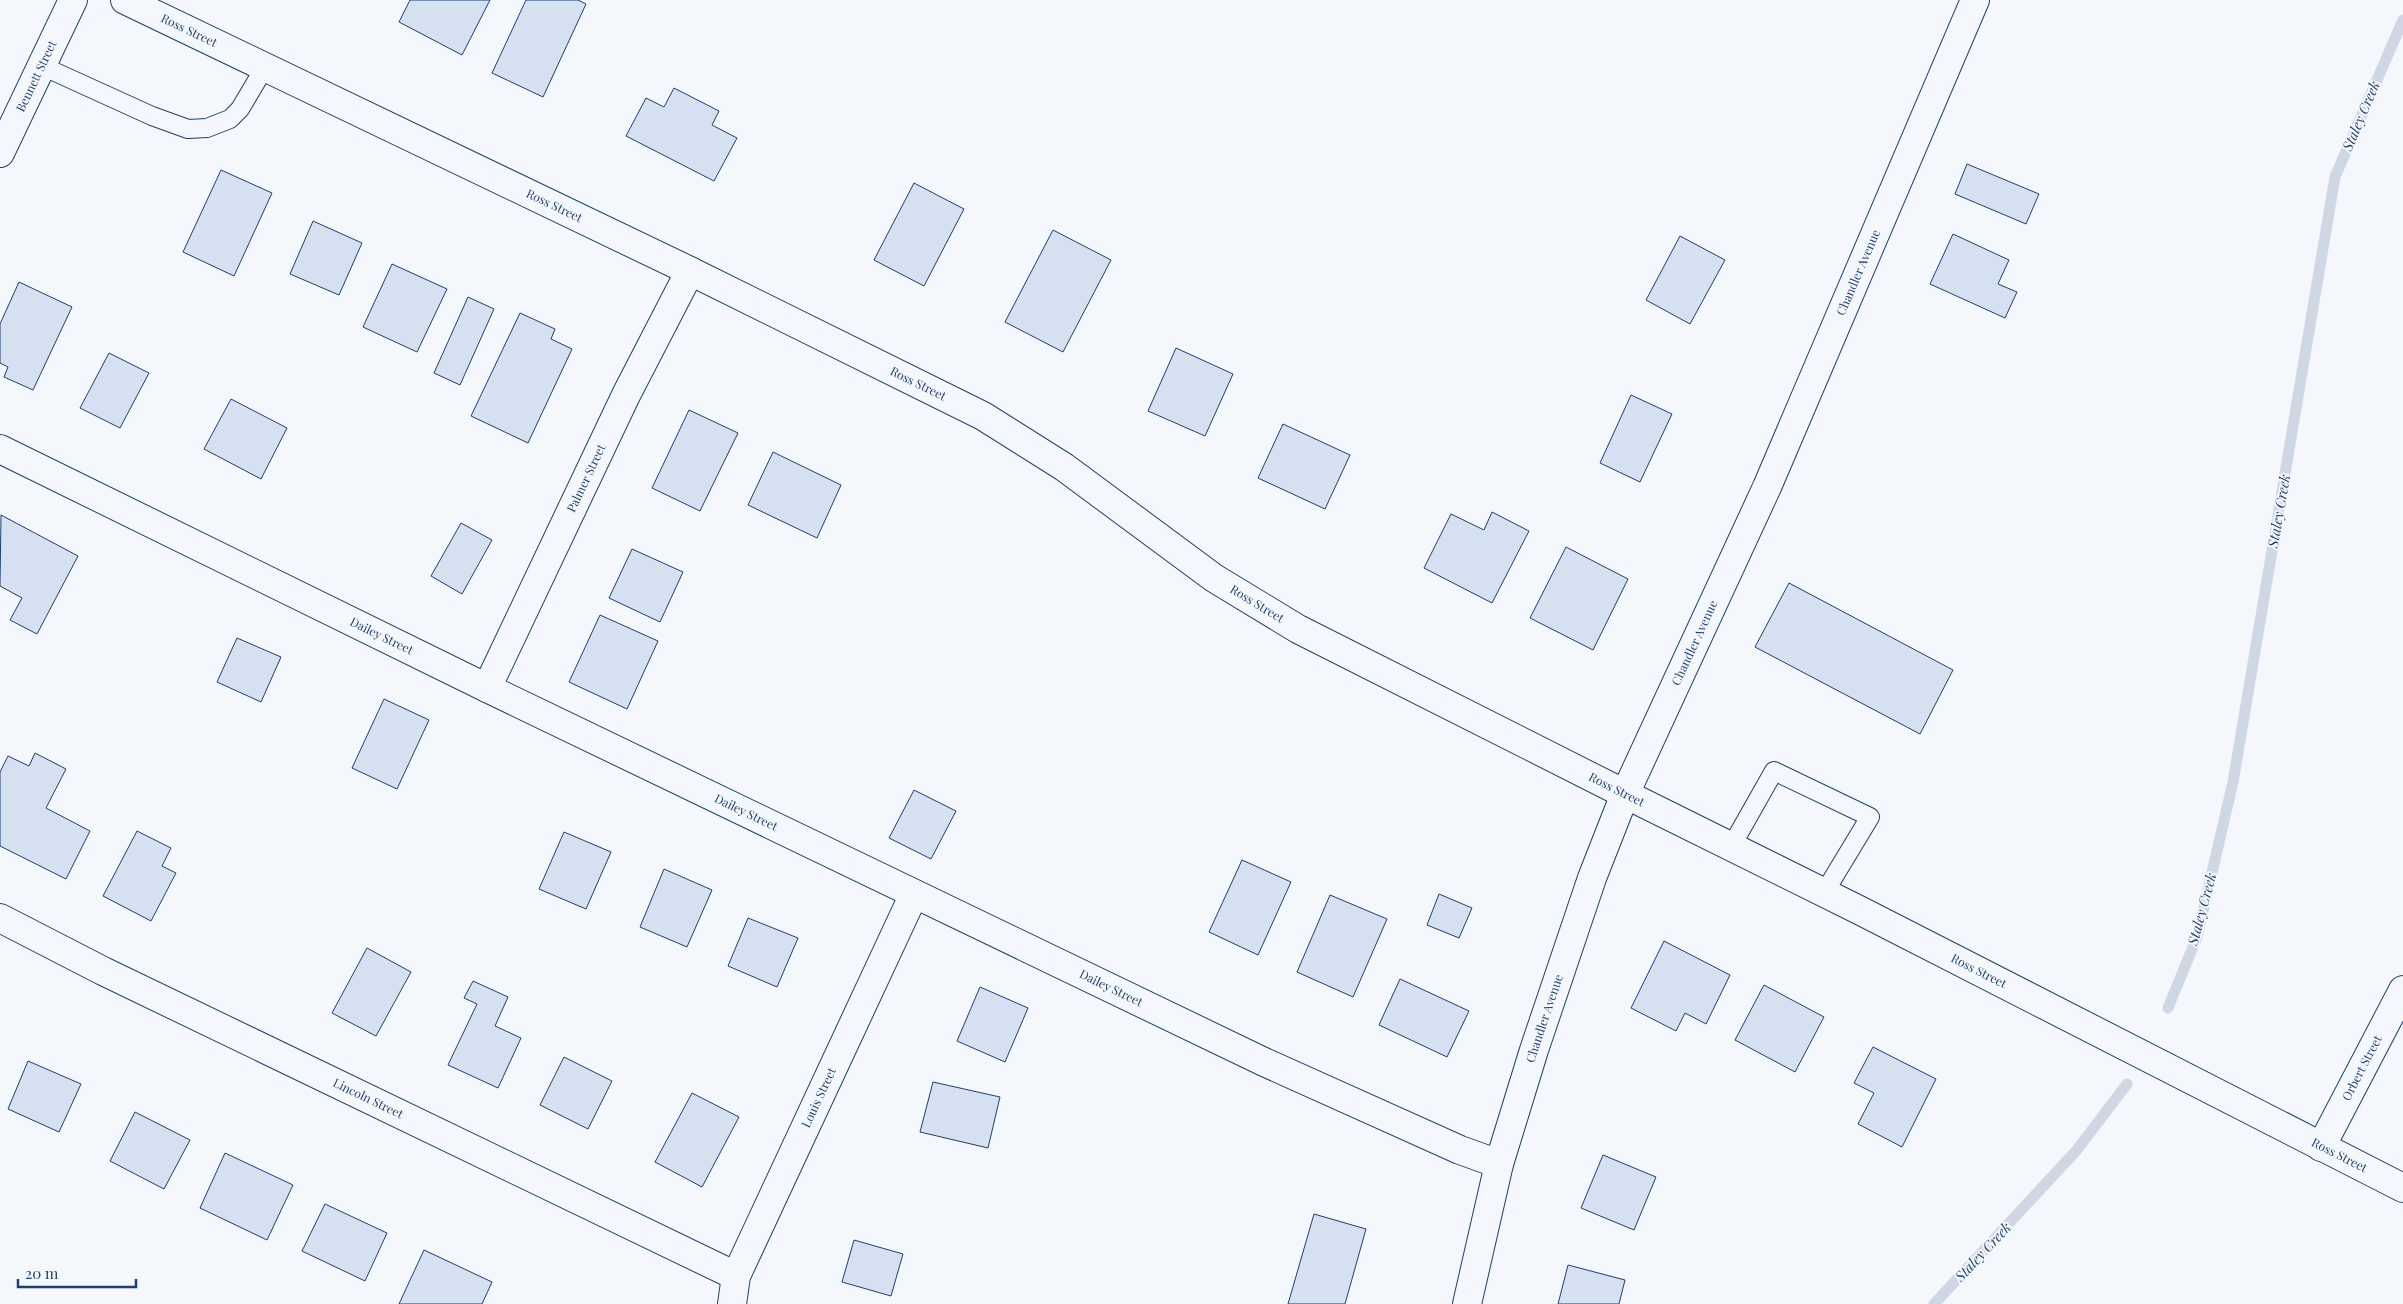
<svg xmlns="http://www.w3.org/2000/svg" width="2403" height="1304" viewBox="0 0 2403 1304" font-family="'Playfair Display',serif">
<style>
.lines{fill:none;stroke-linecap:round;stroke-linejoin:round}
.stream{stroke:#cfd7e4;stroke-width:11}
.building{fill:#d5e0f0;stroke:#1d3f73}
.service-casing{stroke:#1d3f73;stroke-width:20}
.minor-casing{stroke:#1d3f73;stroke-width:30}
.service{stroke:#f4f7fb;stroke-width:18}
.minor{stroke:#f4f7fb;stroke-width:28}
.labels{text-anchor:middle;stroke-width:4;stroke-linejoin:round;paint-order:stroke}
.street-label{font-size:12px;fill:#1d3f73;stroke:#f4f7fb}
.water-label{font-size:14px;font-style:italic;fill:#1d3f73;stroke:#f4f7fb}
</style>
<rect width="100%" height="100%" fill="#f4f7fb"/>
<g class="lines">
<path class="stream" d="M 2168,1008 L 2197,937 L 2233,782 L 2335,177 L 2403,20
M 1934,1304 L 2076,1151 L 2127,1084"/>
</g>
<path class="building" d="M 410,0 L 490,0 L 462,55 L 399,22 Z
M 526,0 L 578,0 L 586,4 L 543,97 L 492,73 Z
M 674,88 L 719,111 L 712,125 L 737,138 L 714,181 L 626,136 L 646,98 L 664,107 Z
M 1967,164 L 2039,194 L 2026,224 L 1955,194 Z
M 221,170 L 272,193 L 234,276 L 183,252 Z
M 914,183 L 964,209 L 924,286 L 874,260 Z
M 313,221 L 362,243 L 339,295 L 290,274 Z
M 1053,230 L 1111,260 L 1063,352 L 1005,322 Z
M 1953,234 L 2009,260 L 1998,284 L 2017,292 L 2005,318 L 1930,284 Z
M 1680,236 L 1725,260 L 1690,324 L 1646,300 Z
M 392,264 L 447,289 L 417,352 L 363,327 Z
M 19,282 L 72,307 L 33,390 L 4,377 L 8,367 L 0,363 L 0,324 Z
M 468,297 L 494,309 L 460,385 L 434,373 Z
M 520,313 L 555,329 L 551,339 L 572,349 L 528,443 L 471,416 Z
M 1176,348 L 1233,374 L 1205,436 L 1148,411 Z
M 109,353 L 149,373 L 120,428 L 80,408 Z
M 1631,395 L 1672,414 L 1640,482 L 1600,463 Z
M 231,399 L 287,428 L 261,479 L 204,449 Z
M 689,410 L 738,433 L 700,511 L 652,488 Z
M 1283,424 L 1350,455 L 1325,509 L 1258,478 Z
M 773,452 L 841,485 L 817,538 L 748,505 Z
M 1492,512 L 1529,531 L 1492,603 L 1424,568 L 1451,514 L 1484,530 Z
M 1,515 L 78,556 L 37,634 L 10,620 L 22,598 L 0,586 Z
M 461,523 L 492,540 L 462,594 L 431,576 Z
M 1566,547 L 1628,579 L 1593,650 L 1530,618 Z
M 632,549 L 683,572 L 660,622 L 609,598 Z
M 1789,583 L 1953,670 L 1920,734 L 1755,647 Z
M 600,615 L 658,641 L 627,709 L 569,682 Z
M 237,638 L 281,657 L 261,702 L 217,682 Z
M 384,699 L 429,720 L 397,789 L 352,768 Z
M 35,753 L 66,769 L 46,808 L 90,831 L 66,879 L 0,846 L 0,772 L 8,756 L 29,766 Z
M 914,790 L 956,811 L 931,859 L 889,838 Z
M 137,831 L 171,848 L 162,866 L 176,873 L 151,921 L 103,896 Z
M 564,832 L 611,852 L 586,909 L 539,889 Z
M 1242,860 L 1291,882 L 1258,955 L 1209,932 Z
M 664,869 L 712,890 L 687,947 L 640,927 Z
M 1439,894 L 1472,908 L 1459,938 L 1427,925 Z
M 1330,895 L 1387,919 L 1353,997 L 1297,972 Z
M 748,918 L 798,938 L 777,987 L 728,966 Z
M 1664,941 L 1730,975 L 1706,1024 L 1685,1013 L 1676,1031 L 1631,1008 Z
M 367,948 L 411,972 L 376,1036 L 332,1013 Z
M 1400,979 L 1469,1011 L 1447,1057 L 1379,1025 Z
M 473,981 L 508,997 L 495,1026 L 521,1038 L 498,1088 L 448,1065 L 477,1004 L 464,998 Z
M 1764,985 L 1824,1017 L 1795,1072 L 1735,1040 Z
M 980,987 L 1028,1008 L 1005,1062 L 957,1041 Z
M 1873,1047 L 1936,1079 L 1902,1147 L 1858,1124 L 1874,1093 L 1854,1083 Z
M 564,1057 L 612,1081 L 588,1129 L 540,1105 Z
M 28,1061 L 81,1084 L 59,1132 L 8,1109 Z
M 933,1082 L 1000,1097 L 988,1148 L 920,1132 Z
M 692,1093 L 739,1117 L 702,1187 L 655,1162 Z
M 135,1112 L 190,1140 L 164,1189 L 110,1161 Z
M 225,1153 L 293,1185 L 267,1240 L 200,1208 Z
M 1603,1155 L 1656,1177 L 1634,1230 L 1581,1208 Z
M 325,1204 L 387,1233 L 365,1281 L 302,1251 Z
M 1314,1214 L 1366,1229 L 1345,1304 L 1288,1304 Z
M 854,1240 L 903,1254 L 891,1296 L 842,1282 Z
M 424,1250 L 492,1282 L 482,1304 L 399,1304 Z
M 1568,1265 L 1625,1280 L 1619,1304 L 1558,1304 Z"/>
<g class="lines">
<g class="service-casing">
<path id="service" d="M 42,66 L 152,116 L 188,129 L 207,128 L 230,119 L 240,109 L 265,67
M 1731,847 L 1774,771 L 1870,817 L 1824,893"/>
</g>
<g class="minor-casing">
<g id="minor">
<path id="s1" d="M 125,0 L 690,271 L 983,416 L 1064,467 L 1214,578 L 1298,629 L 1625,794 L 1859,910 L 2403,1188"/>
<path id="s2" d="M 0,153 L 73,0"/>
<path id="s3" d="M 0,449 L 487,688 L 1262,1061 L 1460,1150 L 1499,1164"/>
<path id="s4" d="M 487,688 L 626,395 L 690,271"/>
<path id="s5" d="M 0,918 L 103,971 L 736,1276"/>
<path id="s6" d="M 2321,1147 L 2403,990"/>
<path id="s7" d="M 732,1304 L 736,1276 L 914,894"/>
<path id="s8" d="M 1467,1304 L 1499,1164 L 1534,1050 L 1592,878 L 1625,794 L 1767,487 L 1975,0"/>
</g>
</g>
<use href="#service" class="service"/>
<use href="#minor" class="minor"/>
</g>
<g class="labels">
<g class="street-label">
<text dy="4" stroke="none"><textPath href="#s1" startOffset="71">Ross Street</textPath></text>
<text dy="4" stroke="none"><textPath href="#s2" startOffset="85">Bennett Street</textPath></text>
<text dy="4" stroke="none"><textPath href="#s1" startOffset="476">Ross Street</textPath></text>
<text dy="4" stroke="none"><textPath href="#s8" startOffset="1106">Chandler Avenue</textPath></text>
<text dy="4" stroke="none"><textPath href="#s1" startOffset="881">Ross Street</textPath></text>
<text dy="4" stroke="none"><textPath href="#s4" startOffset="232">Palmer Street</textPath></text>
<text dy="4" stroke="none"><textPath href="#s1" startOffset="1286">Ross Street</textPath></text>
<text dy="4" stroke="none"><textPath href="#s3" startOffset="425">Dailey Street</textPath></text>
<text dy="4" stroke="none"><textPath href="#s8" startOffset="701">Chandler Avenue</textPath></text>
<text dy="4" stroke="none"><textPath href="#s1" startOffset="1691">Ross Street</textPath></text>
<text dy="4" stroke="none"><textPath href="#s3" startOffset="830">Dailey Street</textPath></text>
<text dy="4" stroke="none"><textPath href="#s1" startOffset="2096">Ross Street</textPath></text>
<text dy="4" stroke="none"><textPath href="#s3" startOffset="1235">Dailey Street</textPath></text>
<text dy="4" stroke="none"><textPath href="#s8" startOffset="296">Chandler Avenue</textPath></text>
<text dy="4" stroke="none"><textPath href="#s6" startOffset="89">Orbert Street</textPath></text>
<text dy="4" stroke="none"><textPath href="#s5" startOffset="410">Lincoln Street</textPath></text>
<text dy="4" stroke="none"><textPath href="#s7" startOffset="225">Louis Street</textPath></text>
<text dy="4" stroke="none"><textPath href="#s1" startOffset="2501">Ross Street</textPath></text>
</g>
<g class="water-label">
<text transform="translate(2361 116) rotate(-67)" y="5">Staley Creek</text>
<text transform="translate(2279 511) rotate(-80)" y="5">Staley Creek</text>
<text transform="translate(2202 909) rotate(-75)" y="5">Staley Creek</text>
<text transform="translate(1983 1252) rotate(-47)" y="5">Staley Creek</text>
</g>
</g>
<path d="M18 1279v8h118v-8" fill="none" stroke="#1d3f73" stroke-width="2.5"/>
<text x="25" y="1279" font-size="15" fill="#1d3f73" stroke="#f4f7fb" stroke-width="4" paint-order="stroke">20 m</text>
</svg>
